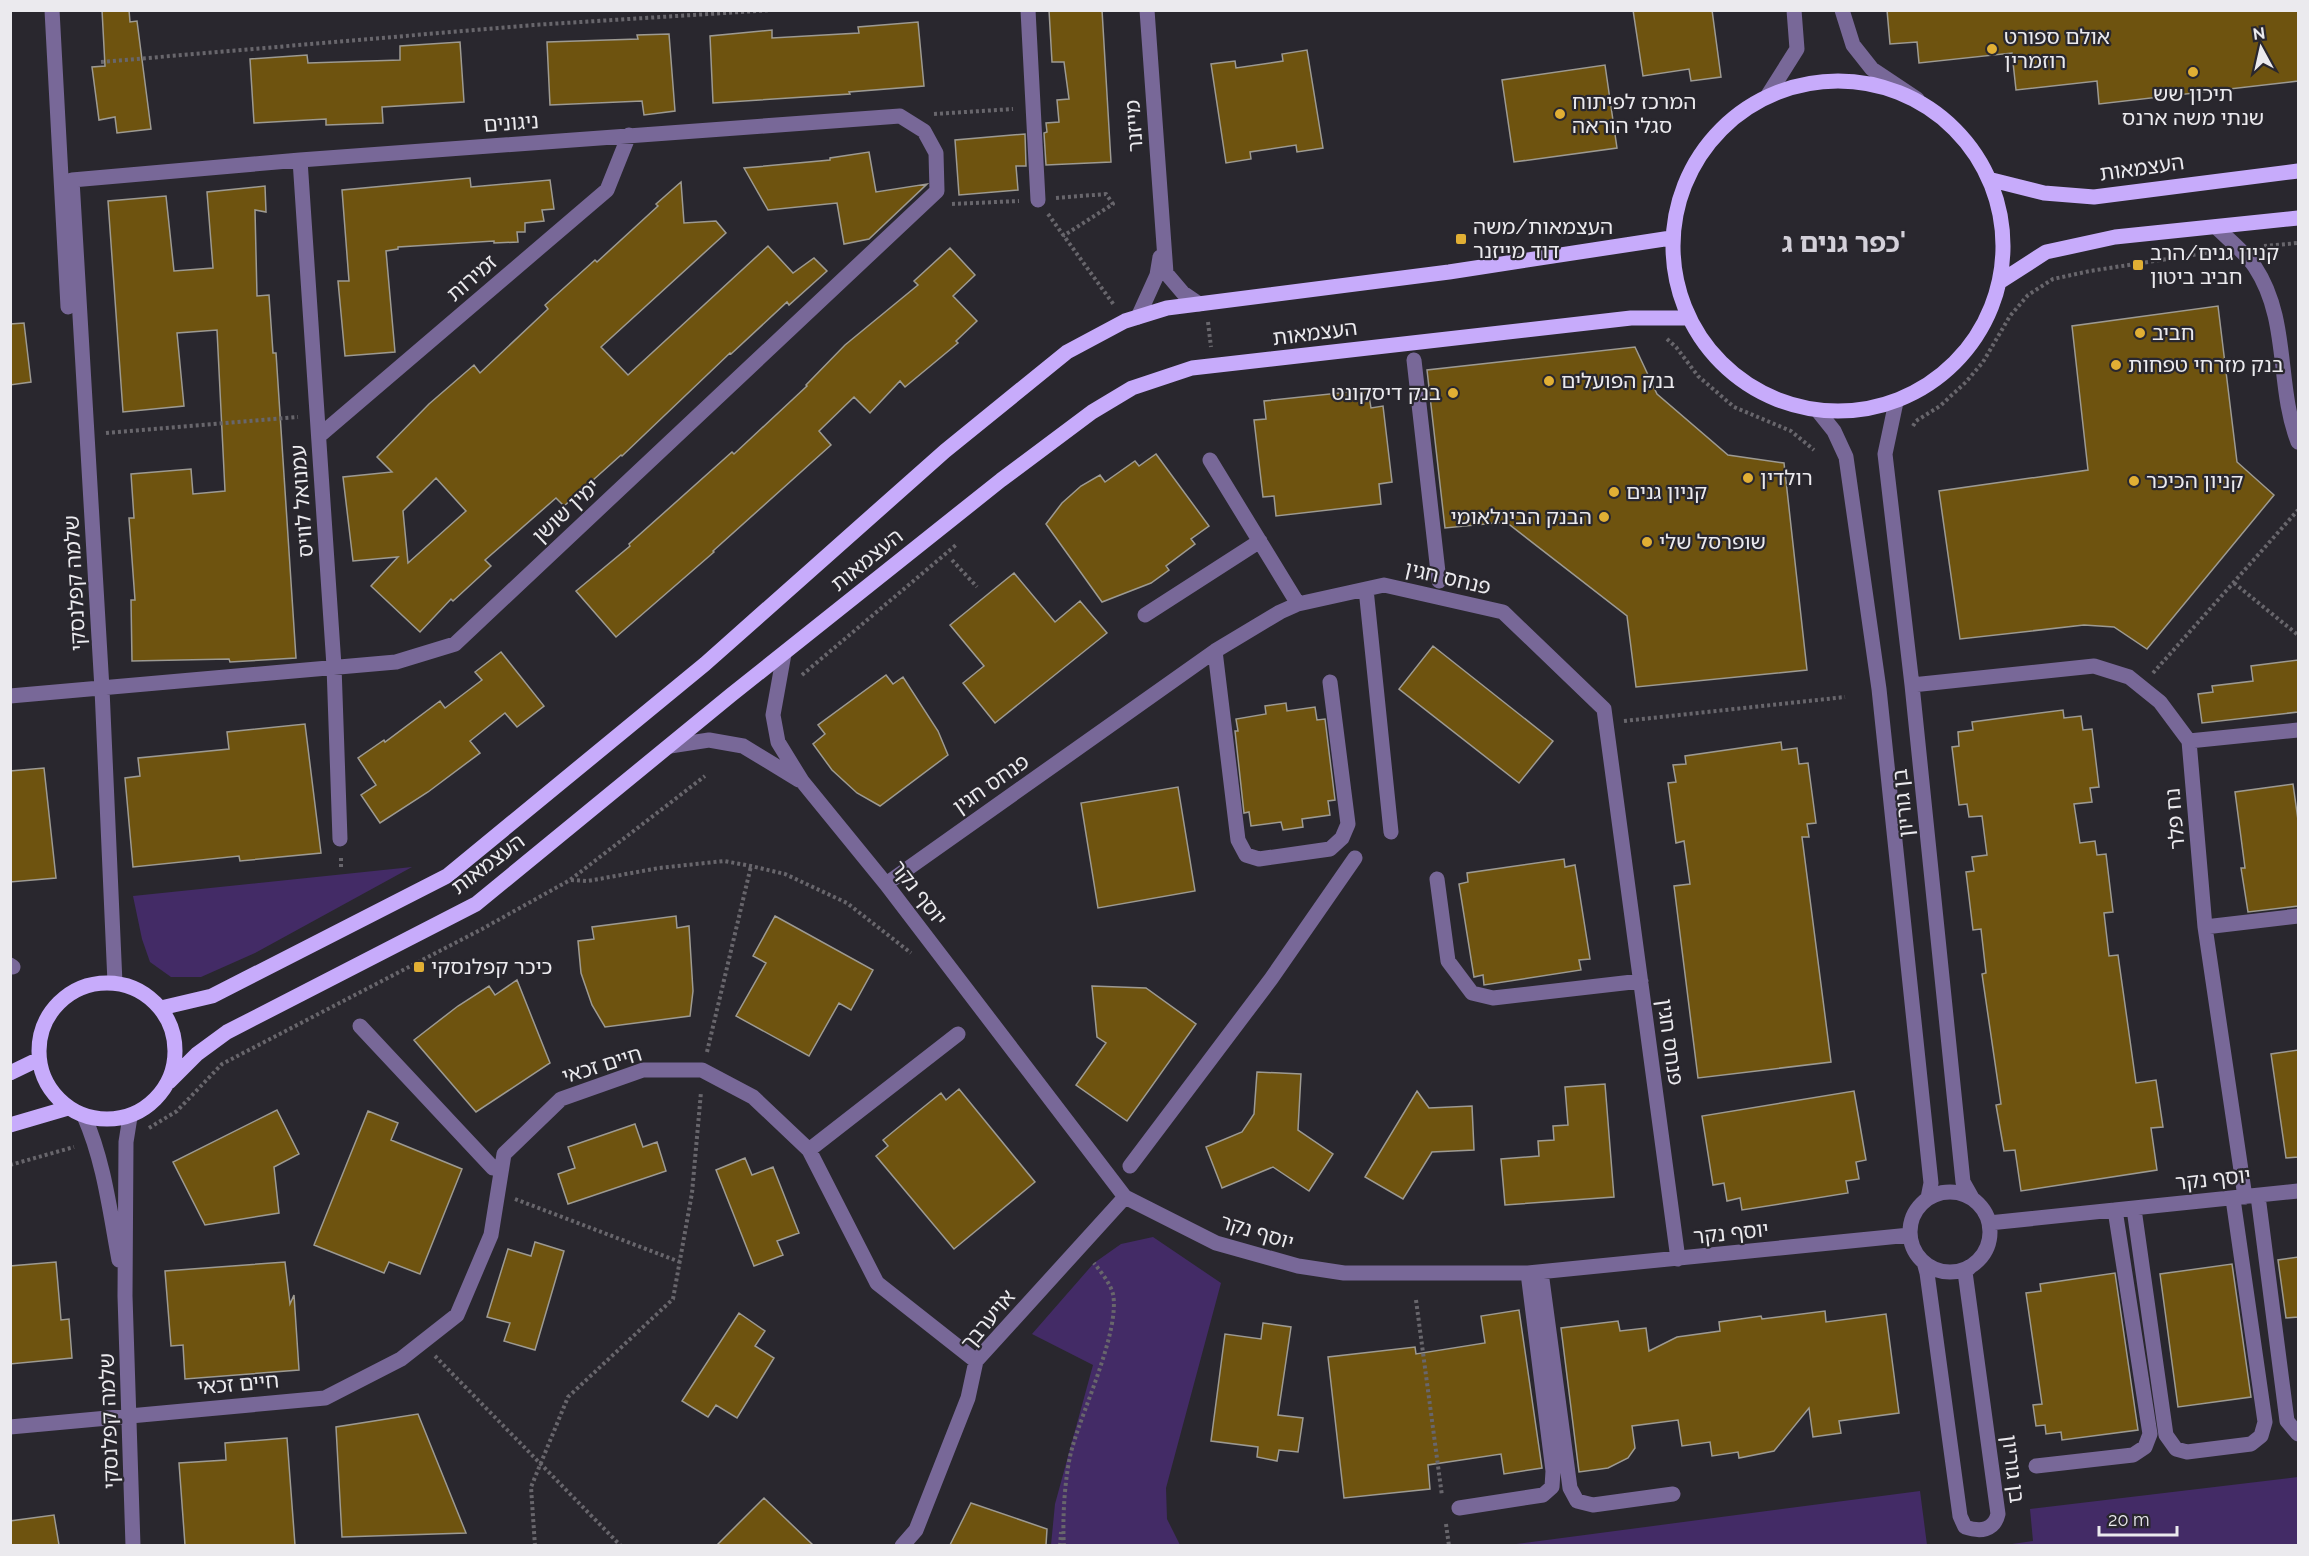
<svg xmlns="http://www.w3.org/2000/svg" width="2309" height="1556" viewBox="0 0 2309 1556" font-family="Raleway,'Noto Sans Hebrew',sans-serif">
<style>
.green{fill:#432b66}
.building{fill:#6e530f;stroke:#9d9a92;stroke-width:1.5;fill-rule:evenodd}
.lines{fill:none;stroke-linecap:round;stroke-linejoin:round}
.path{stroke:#68666c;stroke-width:4;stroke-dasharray:3 3;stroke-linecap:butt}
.minor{stroke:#786898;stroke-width:15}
.major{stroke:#c7abfb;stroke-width:15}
.poi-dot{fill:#e1af34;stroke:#29272e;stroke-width:2}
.labels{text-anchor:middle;stroke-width:4.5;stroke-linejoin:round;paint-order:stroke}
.poi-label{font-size:21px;fill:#ebeaee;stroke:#29272e;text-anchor:start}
.street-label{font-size:21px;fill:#ebeaee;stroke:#29272e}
.district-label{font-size:27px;font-weight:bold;fill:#d3d0d9;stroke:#29272e}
</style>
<rect width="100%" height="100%" fill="#29272e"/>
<path class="green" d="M 412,867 L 255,953 L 201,977 L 171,977 L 150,962 L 142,939 L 133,896 Z
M 1153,1237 L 1221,1283 L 1166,1488 L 1167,1519 L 1180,1545 L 1051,1545 L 1055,1504 L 1093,1365 L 1032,1334 L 1094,1263 L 1121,1244 Z
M 2298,1477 L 2298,1545 L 2005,1545 L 2033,1541 L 2030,1509 Z
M 1920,1491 L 1927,1545 L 1508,1545 Z"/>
<path class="building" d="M 102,10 L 129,10 L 130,22 L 137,21 L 151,129 L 117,133 L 115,117 L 99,120 L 92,67 L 105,66 Z
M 1049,10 L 1102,10 L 1111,162 L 1046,165 L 1044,133 L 1047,132 L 1046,123 L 1059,122 L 1057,100 L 1069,99 L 1064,62 L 1052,62 Z
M 1633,10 L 1712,10 L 1721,77 L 1691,81 L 1689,69 L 1643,76 Z
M 1887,10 L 2298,10 L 2298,81 L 2099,104 L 2097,81 L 2016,90 L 2012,53 L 1919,63 L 1917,42 L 1890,44 Z
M 918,22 L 924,86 L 849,92 L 850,94 L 713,103 L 710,36 L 772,30 L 772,38 L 859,33 L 858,27 Z
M 669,34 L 675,111 L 644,115 L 642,101 L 550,105 L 547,42 L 638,39 L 637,35 Z
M 460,42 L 464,102 L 382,107 L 383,123 L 326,125 L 326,119 L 254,123 L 250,59 L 307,55 L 308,63 L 400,60 L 400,46 Z
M 1307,50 L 1323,148 L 1297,152 L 1296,145 L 1250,152 L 1251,159 L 1226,163 L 1211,64 L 1235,61 L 1236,68 L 1283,61 L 1282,54 Z
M 1605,65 L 1617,148 L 1514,162 L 1502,80 Z
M 1025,134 L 1026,166 L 1016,166 L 1018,190 L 959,195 L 955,140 Z
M 869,152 L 876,192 L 927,184 L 869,239 L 844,244 L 837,203 L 768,210 L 744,168 L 830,160 L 830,158 Z
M 470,178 L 471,187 L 550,180 L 554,209 L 542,210 L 544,221 L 525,223 L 525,232 L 517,232 L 518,242 L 494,243 L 494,241 L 398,247 L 398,249 L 386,251 L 395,352 L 345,356 L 338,281 L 349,281 L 342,190 Z
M 681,182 L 684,223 L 716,221 L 726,233 L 601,347 L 628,375 L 768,246 L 793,273 L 814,258 L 827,271 L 789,305 L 787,302 L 731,354 L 730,353 L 622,456 L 621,455 L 564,506 L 556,498 L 485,560 L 491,566 L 453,601 L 451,599 L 420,632 L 371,586 L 398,557 L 353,561 L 343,477 L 392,472 L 377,457 L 429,404 L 474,365 L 480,373 L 548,309 L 545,305 L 595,260 L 597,262 L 658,206 L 656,204 ZM 436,478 L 466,511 L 408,563 L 403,511 Z
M 265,186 L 266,212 L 255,210 L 257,296 L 269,295 L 273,353 L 276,353 L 296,658 L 230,662 L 229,659 L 132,661 L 131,600 L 135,600 L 129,518 L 134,518 L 131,474 L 191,469 L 193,494 L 225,491 L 217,330 L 177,333 L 184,406 L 123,412 L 108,201 L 166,196 L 174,271 L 213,268 L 207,192 Z
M 950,248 L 975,275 L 953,296 L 977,321 L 956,341 L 958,343 L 905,387 L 900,381 L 870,413 L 854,397 L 819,431 L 831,445 L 713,551 L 714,552 L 616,637 L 576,591 L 630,546 L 629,544 L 732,452 L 734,454 L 807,386 L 806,385 L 845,345 L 918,285 L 914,281 Z
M 2218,306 L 2237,462 L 2274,495 L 2147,649 L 2114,627 L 2084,625 L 1960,639 L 1939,491 L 2088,470 L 2072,326 Z
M 24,323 L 31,382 L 10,385 L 10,324 Z
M 1635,347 L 1657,394 L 1728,455 L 1784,463 L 1807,670 L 1636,687 L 1627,616 L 1506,522 L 1445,528 L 1427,370 Z
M 1368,390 L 1371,408 L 1383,406 L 1392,482 L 1379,484 L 1381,504 L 1276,516 L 1274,496 L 1263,497 L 1254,420 L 1266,419 L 1264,401 Z
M 1156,454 L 1209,526 L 1191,539 L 1195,544 L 1166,566 L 1169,570 L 1151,583 L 1102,602 L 1046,524 L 1062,503 L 1081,486 L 1100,475 L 1105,482 L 1135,461 L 1139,466 Z
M 1014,573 L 1055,622 L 1080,601 L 1107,633 L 995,723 L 963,683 L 984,666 L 950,625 Z
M 1433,646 L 1553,741 L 1519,783 L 1399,689 Z
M 501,652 L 544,706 L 517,727 L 505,713 L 470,741 L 480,753 L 428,792 L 380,823 L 361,795 L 376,785 L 358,758 L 384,740 L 385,742 L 440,701 L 445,708 L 482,680 L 475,672 Z
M 2298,660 L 2298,712 L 2202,723 L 2198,694 L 2213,692 L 2212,686 L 2253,681 L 2251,666 Z
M 886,675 L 893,684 L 903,677 L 938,731 L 948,755 L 880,806 L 857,793 L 832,770 L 813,744 L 825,734 L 818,725 Z
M 1286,703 L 1287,711 L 1315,707 L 1317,720 L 1325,719 L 1335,800 L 1328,801 L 1330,815 L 1302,819 L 1303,827 L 1283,830 L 1281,822 L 1251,826 L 1249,812 L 1244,813 L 1235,731 L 1238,731 L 1236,719 L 1266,714 L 1265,706 Z
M 2063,710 L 2064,718 L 2081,716 L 2083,730 L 2092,729 L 2099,787 L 2090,788 L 2092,802 L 2074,804 L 2080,843 L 2095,841 L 2097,855 L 2106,854 L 2113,912 L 2104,913 L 2109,956 L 2118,955 L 2136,1083 L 2156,1080 L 2163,1127 L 2151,1128 L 2157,1170 L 2021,1191 L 2015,1150 L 2004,1151 L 1996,1105 L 2001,1104 L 1982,974 L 1986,973 L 1981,929 L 1973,930 L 1966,872 L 1974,871 L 1972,857 L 1987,855 L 1982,816 L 1969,817 L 1967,804 L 1959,805 L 1952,747 L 1959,746 L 1958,732 L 1973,730 L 1972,722 Z
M 305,724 L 321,853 L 240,861 L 239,856 L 133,867 L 125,778 L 140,776 L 138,758 L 229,749 L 227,732 Z
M 1781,742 L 1782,750 L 1797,748 L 1799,764 L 1808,763 L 1816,823 L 1807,824 L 1809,837 L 1802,837 L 1831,1062 L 1698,1078 L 1674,886 L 1690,884 L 1684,841 L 1676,843 L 1668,783 L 1676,782 L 1673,765 L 1686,764 L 1685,756 Z
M 44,768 L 56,878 L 10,882 L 10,771 Z
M 2293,784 L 2298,820 L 2298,906 L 2248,912 L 2241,868 L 2245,868 L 2235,792 Z
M 1178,787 L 1195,891 L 1098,908 L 1081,803 Z
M 1564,859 L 1565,867 L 1575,865 L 1590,959 L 1579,960 L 1581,970 L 1484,985 L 1483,975 L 1474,977 L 1459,884 L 1468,882 L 1467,873 Z
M 676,916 L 677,928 L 689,926 L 693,991 L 690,1016 L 605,1027 L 592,1005 L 581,973 L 578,941 L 594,939 L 592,927 Z
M 775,916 L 873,970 L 851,1010 L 839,1003 L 809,1056 L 736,1016 L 766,963 L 753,956 Z
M 517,980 L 550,1063 L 476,1112 L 414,1040 L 458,1006 L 489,986 L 495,995 Z
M 1092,986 L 1146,988 L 1196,1024 L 1127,1121 L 1076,1085 L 1106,1043 L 1097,1037 Z
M 2298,1050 L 2298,1157 L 2286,1158 L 2271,1054 Z
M 1257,1072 L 1301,1074 L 1298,1130 L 1333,1154 L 1309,1191 L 1273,1167 L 1222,1188 L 1206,1147 L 1242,1132 L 1254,1114 Z
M 1605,1084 L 1614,1197 L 1505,1205 L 1501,1159 L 1539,1156 L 1538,1141 L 1554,1140 L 1553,1126 L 1568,1125 L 1565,1087 Z
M 959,1089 L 1035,1182 L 954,1249 L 876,1156 L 888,1146 L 883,1140 L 905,1122 L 941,1093 L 946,1100 Z
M 1417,1091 L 1429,1108 L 1472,1106 L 1474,1150 L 1432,1152 L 1403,1199 L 1365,1177 Z
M 1854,1091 L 1866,1160 L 1856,1162 L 1859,1179 L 1846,1181 L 1848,1193 L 1742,1210 L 1740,1198 L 1727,1201 L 1724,1183 L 1713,1185 L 1702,1116 Z
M 277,1110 L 299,1154 L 274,1167 L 279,1213 L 205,1225 L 173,1162 Z
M 368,1111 L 398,1123 L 391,1140 L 462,1169 L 420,1274 L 389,1262 L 384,1273 L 314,1245 Z
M 635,1124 L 643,1147 L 657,1142 L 666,1171 L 568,1204 L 558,1174 L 575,1168 L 568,1147 Z
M 745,1158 L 752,1175 L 773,1167 L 799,1233 L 777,1241 L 783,1255 L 754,1266 L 716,1170 Z
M 535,1242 L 564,1251 L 535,1350 L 504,1341 L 510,1323 L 487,1317 L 508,1249 L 531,1256 Z
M 2298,1257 L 2298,1317 L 2286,1318 L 2278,1260 Z
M 56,1262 L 61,1320 L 69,1319 L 72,1358 L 10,1364 L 10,1266 Z
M 285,1262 L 290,1304 L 294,1295 L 299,1370 L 185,1379 L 183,1345 L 171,1346 L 165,1271 Z
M 2232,1264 L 2251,1397 L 2178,1407 L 2160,1274 Z
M 2115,1273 L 2138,1430 L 2062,1440 L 2061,1432 L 2046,1434 L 2045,1425 L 2036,1426 L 2033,1405 L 2042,1404 L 2026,1293 L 2041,1291 L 2040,1284 Z
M 1519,1310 L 1542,1468 L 1504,1474 L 1501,1454 L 1428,1465 L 1430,1489 L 1344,1498 L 1328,1357 L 1415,1347 L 1416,1354 L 1485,1343 L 1481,1316 Z
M 1825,1311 L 1826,1322 L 1886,1314 L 1899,1413 L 1839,1421 L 1841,1433 L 1813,1437 L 1809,1408 L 1774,1451 L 1739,1458 L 1738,1452 L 1712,1456 L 1710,1442 L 1682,1446 L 1678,1420 L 1632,1426 L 1635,1448 L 1628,1458 L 1608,1468 L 1579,1472 L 1561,1328 L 1618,1321 L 1620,1331 L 1646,1328 L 1649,1351 L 1677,1337 L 1720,1331 L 1719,1322 L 1761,1316 L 1762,1319 Z
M 739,1313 L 765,1331 L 755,1346 L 774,1358 L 737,1418 L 716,1405 L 708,1417 L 682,1401 Z
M 1263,1323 L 1291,1327 L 1278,1415 L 1303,1418 L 1298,1452 L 1279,1450 L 1277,1461 L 1257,1457 L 1258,1447 L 1211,1441 L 1225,1334 L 1261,1339 Z
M 418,1414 L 466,1533 L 342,1537 L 336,1427 Z
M 287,1438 L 295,1545 L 185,1545 L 179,1463 L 226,1460 L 225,1443 Z
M 764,1498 L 813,1545 L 717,1545 Z
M 971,1503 L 1047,1529 L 1046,1545 L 950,1545 Z
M 54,1515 L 59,1545 L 10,1545 L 10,1521 Z"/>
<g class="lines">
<path class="path" d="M 101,62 L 533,25 L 772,10
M 934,114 L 1013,109
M 1056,198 L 1106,194 L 1113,204 L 1063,236
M 952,204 L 1019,201
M 1048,214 L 1114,305
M 2264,246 L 2298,243
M 1208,322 L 1211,347
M 1667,339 L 1676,347 L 1698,376 L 1734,407 L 1791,431 L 1814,450
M 1913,426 L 1916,421 L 1940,406 L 1966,382 L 1983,362 L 2010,316 L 2028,295 L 2053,279 L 2090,271 L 2212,252
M 106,433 L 298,417
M 952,560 L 977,587
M 2234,583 L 2298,635
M 2153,673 L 2298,510
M 802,675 L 956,545
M 1624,721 L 1845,697
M 341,858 L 341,869
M 571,880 L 588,881 L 659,868 L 724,861 L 751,866 L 785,874 L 847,903 L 911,953
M 707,1052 L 751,866
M 149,1128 L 177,1111 L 222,1064 L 482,929 L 570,880 L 705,776
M 10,1165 L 74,1147
M 515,1199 L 680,1262
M 1416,1300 L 1442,1496
M 435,1356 L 621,1546
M 1446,1524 L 1449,1546
M 535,1546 L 531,1487 L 568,1397 L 673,1299 L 692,1193 L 701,1092
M 1060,1546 L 1061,1532
M 1064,1546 C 1062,1518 1065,1471 1073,1445 C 1084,1407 1120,1330 1113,1294 C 1110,1283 1101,1272 1094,1263"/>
<path class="minor" d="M 52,10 L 68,307
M 1028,10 L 1038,200
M 1147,10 L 1166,273 L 1183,293 L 1199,304
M 1842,10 L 1853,45 L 1872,69 L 1917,99
M 1768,95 L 1797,49 L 1794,10
M 300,160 L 334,666 L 340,839
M 2216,227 C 2229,240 2246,253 2255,267 C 2290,320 2276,386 2298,442
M 1138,317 L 1157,275 L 1160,257
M 1414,360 L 1439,581
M 1896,402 L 1885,454 L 1912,685 L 1963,1182 L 1972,1198
M 1818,411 L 1834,431 L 1846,457 L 1879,689 L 1931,1183 L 1928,1198
M 319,436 L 607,190 L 629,135
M 1210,460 L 1298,604
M 1366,589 L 1391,832
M 1145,615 L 1260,541
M 1215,651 L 1238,840 L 1246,855 L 1259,859 L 1330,849 L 1342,838 L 1348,824 L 1330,682
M 784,654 L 773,715 L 778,742 L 802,781 L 886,884 L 1125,1197 L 1216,1243 L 1298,1266 L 1344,1273 L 1528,1273 L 1910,1235
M 1912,685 L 2094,666 L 2129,677 L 2160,702 L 2189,741 L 2205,927 L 2245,1197
M 10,696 L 396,662 L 455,644 L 937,191 L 936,153 L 924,131 L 900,116 L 300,160 L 72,180 L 102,689 L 115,983
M 2189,741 L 2298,730
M 670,746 L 709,740 L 743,746 L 799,780
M 1437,879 L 1448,961 L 1472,993 L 1493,998 L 1641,981
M 886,884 L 1215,651 L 1280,612 L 1298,604 L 1384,585 L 1503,612 L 1604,709 L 1678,1259
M 2205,927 L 2298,916
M 10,965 L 13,967
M 360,1026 L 493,1168
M 84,1116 C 104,1161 110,1212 119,1260
M 130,1117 L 126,1142 L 125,1296 L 133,1546
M 809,1150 L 958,1034
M 1130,1166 L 1271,979 L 1355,858
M1910 1232a40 40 0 1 1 80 0a40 40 0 1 1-80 0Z
M 2258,1196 L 2287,1421 L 2298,1434
M 2134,1209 L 2166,1435 L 2176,1449 L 2187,1452 L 2251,1444 L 2261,1436 L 2265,1422 L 2233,1199
M 1989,1223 L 2298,1191
M 1924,1262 L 1927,1273 L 1960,1516 L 1965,1527 C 1980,1532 1994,1531 1998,1514 L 1965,1272 L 1971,1266
M 1541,1272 L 1570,1488 L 1577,1501 L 1593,1505 L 1673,1494
M 10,1427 L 325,1398 L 401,1359 L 457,1315 L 491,1235 L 504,1154 L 561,1099 L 643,1070 L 702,1070 L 753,1097 L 809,1150 L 877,1283 L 976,1361
M 2036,1466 L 2133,1455 L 2145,1447 L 2150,1434 L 2115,1210
M 1459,1508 L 1543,1495 L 1552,1487 L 1553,1471 L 1528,1273
M 902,1546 L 916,1530 L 968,1398 L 976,1361 L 1125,1197"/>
<path class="major" d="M1673 246a165 165 0 1 1 330 0a165 165 0 1 1-330 0Z
M 1992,180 L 2044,193 L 2094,197 L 2298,171
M 2001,281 L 2046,252 L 2115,237 L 2298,218
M39 1051a68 68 0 1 1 136 0a68 68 0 1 1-136 0Z
M 161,1008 L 212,996 L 447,876 L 705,664 L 945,451 L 1067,352 L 1125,321 L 1167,308 L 1449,272 L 1671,238
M 10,1073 L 39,1059
M 169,1082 L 197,1054 L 227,1032 L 476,904 L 731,695 L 1001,480 L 1092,412 L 1132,388 L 1192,368 L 1631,318 L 1688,318
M 10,1125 L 68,1108"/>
</g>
<g class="poi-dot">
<circle cx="1992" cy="49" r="6"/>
<circle cx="2193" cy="72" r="6"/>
<circle cx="1560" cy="114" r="6"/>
<rect x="1455" y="233" width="12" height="12" rx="3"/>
<rect x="2132" y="259" width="12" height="12" rx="3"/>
<circle cx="2140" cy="333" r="6"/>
<circle cx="2116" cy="365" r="6"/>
<circle cx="1549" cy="381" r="6"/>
<circle cx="1453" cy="393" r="6"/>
<circle cx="1748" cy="478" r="6"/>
<circle cx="2134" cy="481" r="6"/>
<circle cx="1614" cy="492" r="6"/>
<circle cx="1604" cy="517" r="6"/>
<circle cx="1647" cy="542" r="6"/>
<rect x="413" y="961" width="12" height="12" rx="3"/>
</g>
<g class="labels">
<g class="poi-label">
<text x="2004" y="44">אולם ספורט<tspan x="2004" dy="24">רוזמרין</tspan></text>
<text x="2193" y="101" text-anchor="middle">תיכון שש<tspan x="2193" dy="24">שנתי משה ארנס</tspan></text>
<text x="1572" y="109">המרכז לפיתוח<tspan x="1572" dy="24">סגלי הוראה</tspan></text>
<text x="1473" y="234">העצמאות/משה<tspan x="1473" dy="24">דוד מייזנר</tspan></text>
<text x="2150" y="260">קניון גנים/הרב<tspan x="2150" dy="24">חביב ביטון</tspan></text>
<text x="2152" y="340">חביב</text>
<text x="2128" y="372">בנק מזרחי טפחות</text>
<text x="1561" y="388">בנק הפועלים</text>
<text x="1441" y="400" text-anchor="end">בנק דיסקונט</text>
<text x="1760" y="485">רולדין</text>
<text x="2146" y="488">קניון הכיכר</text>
<text x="1626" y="499">קניון גנים</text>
<text x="1592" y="524" text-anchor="end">הבנק הבינלאומי</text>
<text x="1659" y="549">שופרסל שלי</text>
<text x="431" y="974">כיכר קפלנסקי</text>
</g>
<g class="street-label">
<text transform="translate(511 123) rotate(-4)" y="7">ניגונים</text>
<text transform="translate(1134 126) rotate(-94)" y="7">מייזנר</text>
<text transform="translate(2142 168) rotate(-8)" y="7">העצמאות</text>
<text transform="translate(472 278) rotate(-41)" y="7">זמירות</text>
<text transform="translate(1315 333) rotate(-7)" y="7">העצמאות</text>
<text transform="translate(302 501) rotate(-94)" y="7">עמנואל לוויס</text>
<text transform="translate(566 511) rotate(-43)" y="7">ימין שושן</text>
<text transform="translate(867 560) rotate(-39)" y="7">העצמאות</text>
<text transform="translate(1448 578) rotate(13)" y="7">פנחס חגין</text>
<text transform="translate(75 583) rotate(-93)" y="7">שלמה קפלנסקי</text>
<text transform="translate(991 784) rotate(-35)" y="7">פנחס חגין</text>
<text transform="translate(1903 803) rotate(-96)" y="7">בן גוריון</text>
<text transform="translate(2175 819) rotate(-95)" y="7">נח פלר</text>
<text transform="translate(488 864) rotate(-37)" y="7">העצמאות</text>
<text transform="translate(919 893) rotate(52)" y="7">יוסף נקר</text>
<text transform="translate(1670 1042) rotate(82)" y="7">פנחס חגין</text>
<text transform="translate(602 1065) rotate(-17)" y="7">חיים זכאי</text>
<text transform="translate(2213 1179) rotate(-6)" y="7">יוסף נקר</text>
<text transform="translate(1257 1232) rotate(17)" y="7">יוסף נקר</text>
<text transform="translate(1731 1233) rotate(-6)" y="7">יוסף נקר</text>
<text transform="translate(988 1320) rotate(-50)" y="7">אויערבך</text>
<text transform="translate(238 1384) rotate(-5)" y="7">חיים זכאי</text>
<text transform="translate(109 1421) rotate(-92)" y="7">שלמה קפלנסקי</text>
<text transform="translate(2013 1469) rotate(83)" y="7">בן גוריון</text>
</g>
<g class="district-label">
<text x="1844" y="252">כפר גנים ג'</text>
</g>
</g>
<rect width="2309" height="1556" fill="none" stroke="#ebeaee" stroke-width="24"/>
<g transform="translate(2261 48) rotate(352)" stroke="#29272e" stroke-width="4.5" paint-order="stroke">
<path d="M0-4.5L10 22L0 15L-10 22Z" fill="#ebeaee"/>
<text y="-9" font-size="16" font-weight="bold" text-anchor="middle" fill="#ebeaee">N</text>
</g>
<path d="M2099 1526v9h78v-9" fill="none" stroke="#ebeaee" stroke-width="3"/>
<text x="2108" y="1526" font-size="18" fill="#ebeaee" stroke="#29272e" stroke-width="4.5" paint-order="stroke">20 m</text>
</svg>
